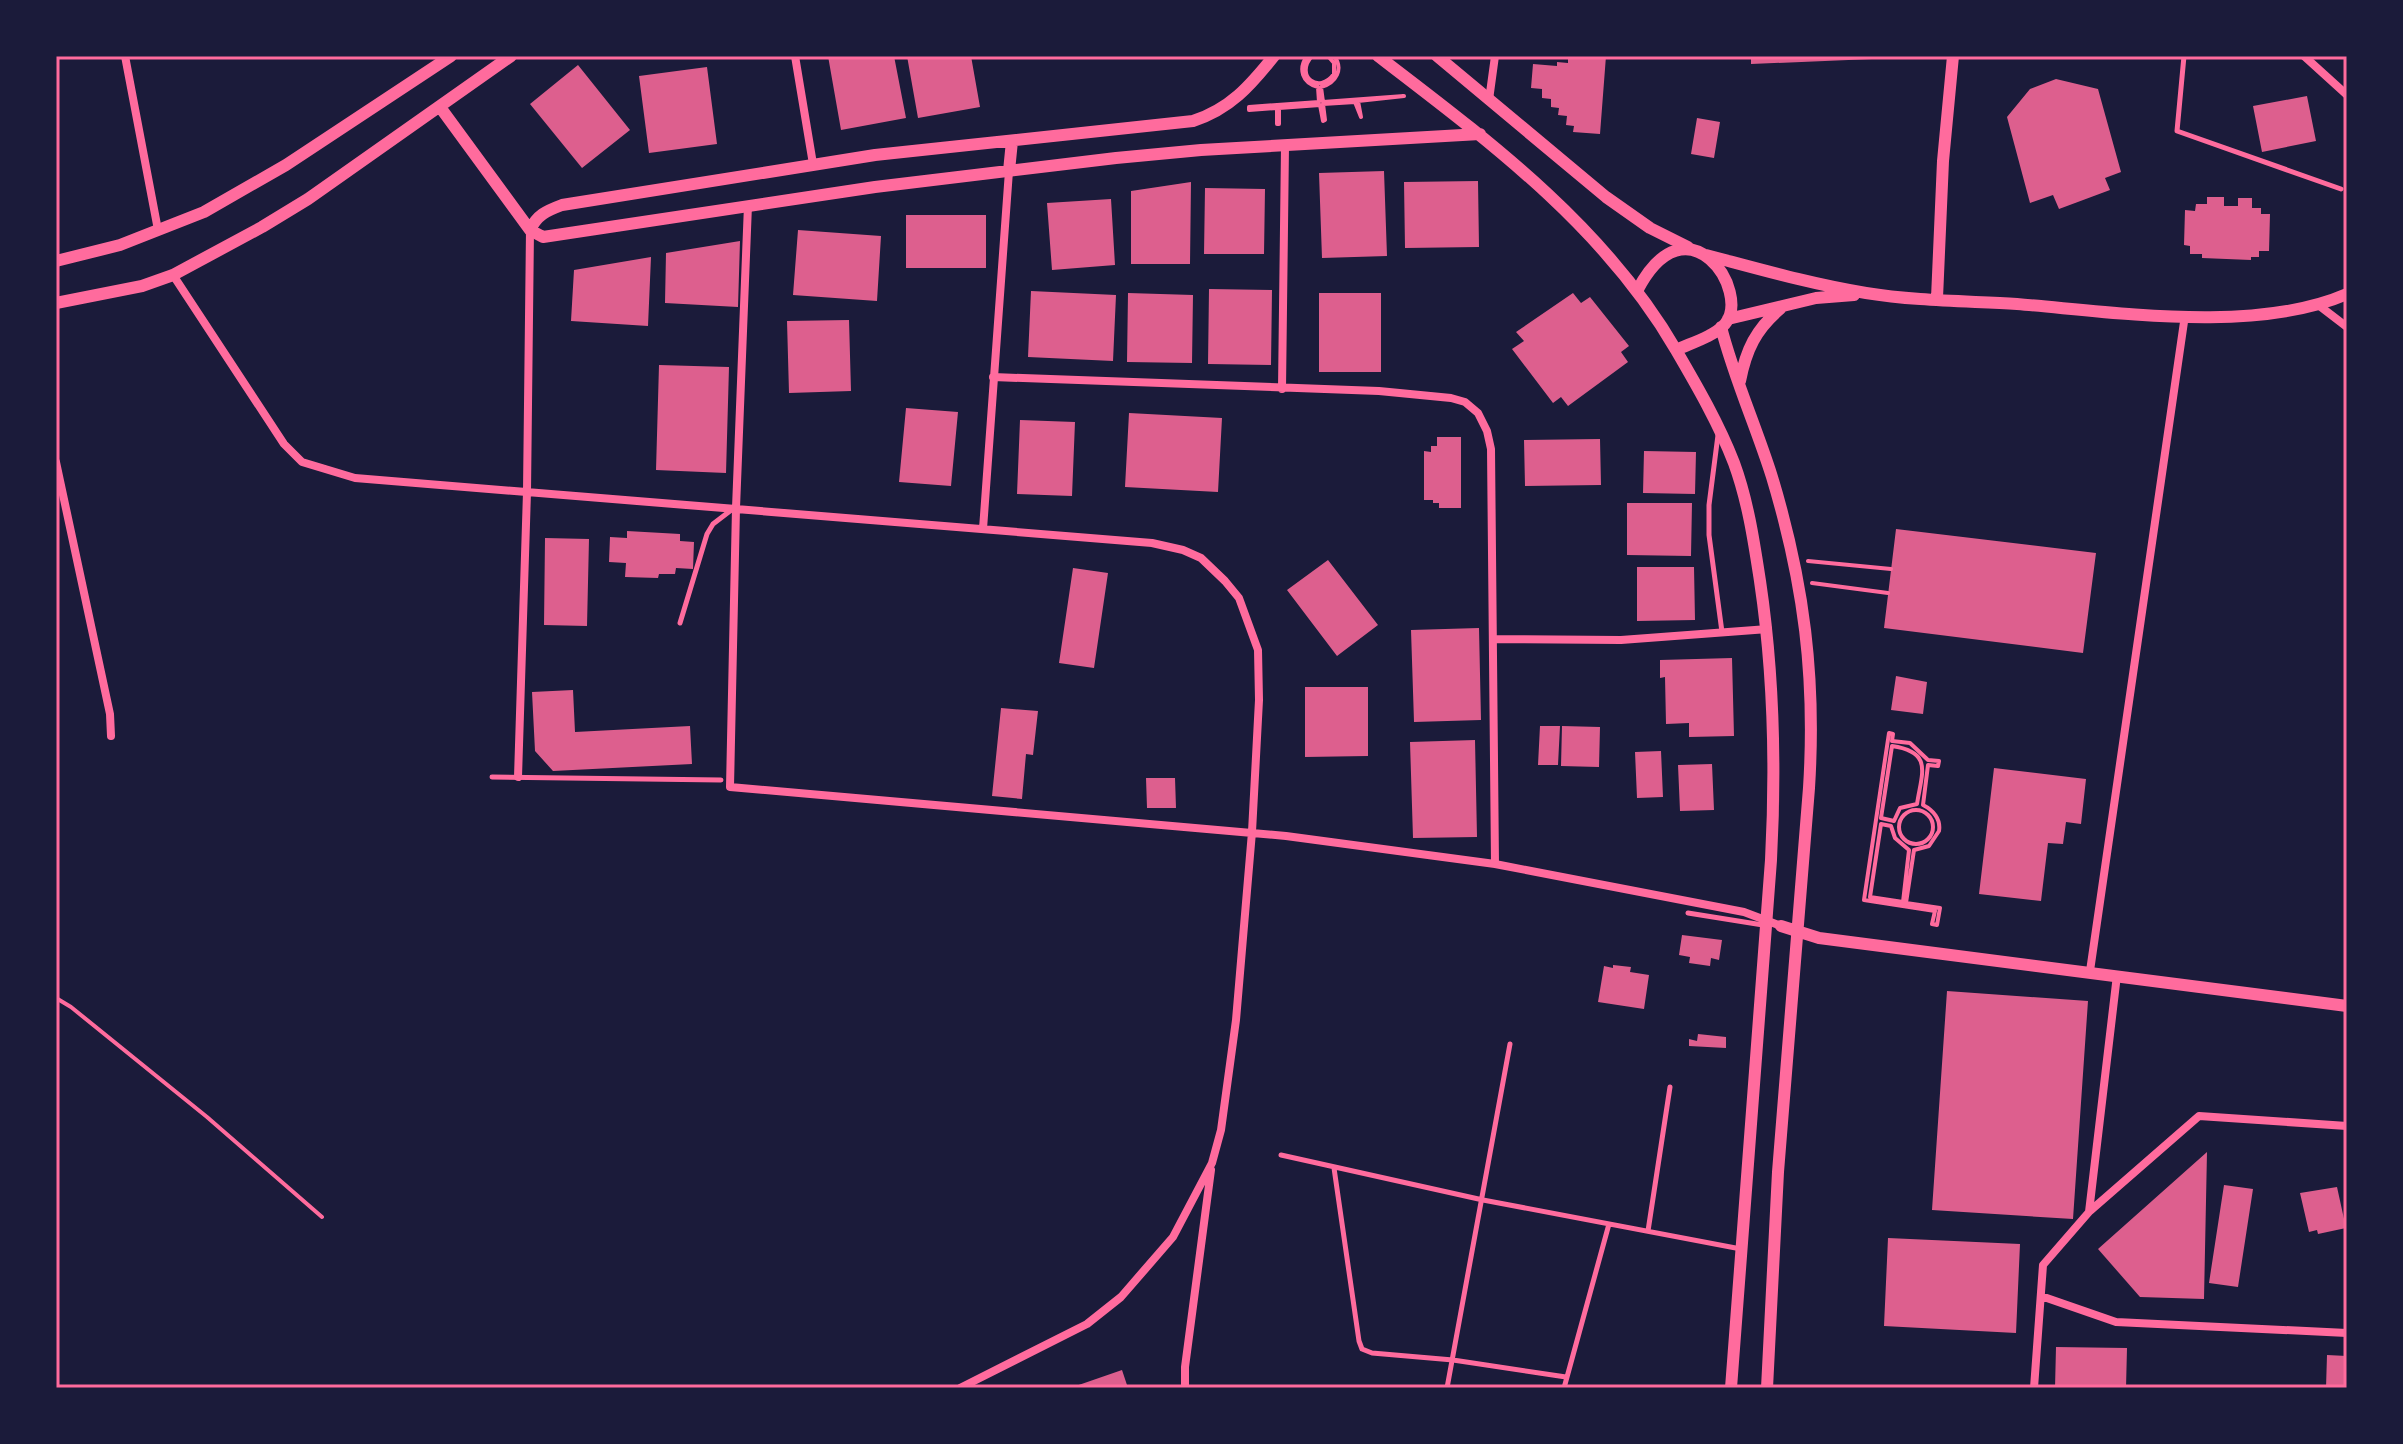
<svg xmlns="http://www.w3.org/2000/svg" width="2403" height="1444" viewBox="0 0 2403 1444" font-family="Roboto,sans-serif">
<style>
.building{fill:#dd5f8e}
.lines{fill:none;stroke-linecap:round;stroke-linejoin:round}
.path{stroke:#ff6b9d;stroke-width:4}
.service{stroke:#ff6b9d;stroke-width:5}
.minor{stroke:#ff6b9d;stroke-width:8}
.tertiary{stroke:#ff6b9d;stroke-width:12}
.neatline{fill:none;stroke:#ff6b9d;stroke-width:3}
</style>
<rect width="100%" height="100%" fill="#1b1b3a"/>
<path class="building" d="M 828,56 L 894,56 L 906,118 L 841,130 Z
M 907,56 L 971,56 L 980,107 L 918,118 Z
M 1568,56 L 1606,56 L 1600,134 L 1573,132 L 1574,126 L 1566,125 L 1567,116 L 1558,115 L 1559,108 L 1551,107 L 1551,99 L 1542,98 L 1542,89 L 1531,88 L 1533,64 L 1557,66 L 1557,62 L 1568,63 Z
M 1751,56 L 1872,56 L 1872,59 L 1751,64 Z
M 578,65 L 630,130 L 582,168 L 530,104 Z
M 707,67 L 717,144 L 649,153 L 639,76 Z
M 2056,79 L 2098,89 L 2121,172 L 2105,178 L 2110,190 L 2059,209 L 2053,195 L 2030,203 L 2007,117 L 2030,89 Z
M 2307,96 L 2316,141 L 2262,152 L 2253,106 Z
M 1697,118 L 1720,122 L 1714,158 L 1691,154 Z
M 1384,171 L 1387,256 L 1322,258 L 1319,173 Z
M 1478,181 L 1479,247 L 1405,248 L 1404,182 Z
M 1191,182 L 1190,264 L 1131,264 L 1131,191 Z
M 1205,188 L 1265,189 L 1264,254 L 1204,254 Z
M 2207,197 L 2224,197 L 2224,206 L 2238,206 L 2238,198 L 2252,198 L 2252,208 L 2261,208 L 2261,214 L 2270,214 L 2269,251 L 2259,251 L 2259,257 L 2251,257 L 2251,260 L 2202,258 L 2202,254 L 2190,254 L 2190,246 L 2184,245 L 2185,210 L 2195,211 L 2196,204 L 2207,204 Z
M 1111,199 L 1115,265 L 1052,270 L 1047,203 Z
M 906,215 L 986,215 L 986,268 L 906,268 Z
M 798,230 L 881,236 L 877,301 L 793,295 Z
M 740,241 L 738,307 L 665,303 L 666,253 Z
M 651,257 L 648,326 L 571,321 L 574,270 Z
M 1209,289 L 1272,290 L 1271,365 L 1208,364 Z
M 1031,291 L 1116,295 L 1113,361 L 1028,357 Z
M 1128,293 L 1193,295 L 1192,363 L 1127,362 Z
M 1319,293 L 1381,293 L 1381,372 L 1319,372 Z
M 1573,293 L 1581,303 L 1590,297 L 1629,346 L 1621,352 L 1628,362 L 1568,406 L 1561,397 L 1553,403 L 1512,349 L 1524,341 L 1516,332 Z
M 849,320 L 851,391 L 789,393 L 787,321 Z
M 659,365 L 729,367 L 726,473 L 656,470 Z
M 906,408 L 958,412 L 951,486 L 899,482 Z
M 1129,413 L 1222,418 L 1218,492 L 1125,487 Z
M 1020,420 L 1075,422 L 1072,496 L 1017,494 Z
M 1437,437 L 1461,437 L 1461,508 L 1439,508 L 1439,503 L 1433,503 L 1433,500 L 1424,500 L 1424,451 L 1431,452 L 1431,446 L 1437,446 Z
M 1600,439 L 1601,485 L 1525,486 L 1524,440 Z
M 1644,451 L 1696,452 L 1695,494 L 1643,493 Z
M 1627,503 L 1692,503 L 1691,556 L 1627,555 Z
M 1896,529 L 2096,553 L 2083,653 L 1884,628 Z
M 627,531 L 680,534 L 680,541 L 694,542 L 693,569 L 676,568 L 675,574 L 659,574 L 658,578 L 625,577 L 626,563 L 609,562 L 610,537 L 627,538 Z
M 545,538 L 589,539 L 587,626 L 544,625 Z
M 1328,560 L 1378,625 L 1337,656 L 1287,590 Z
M 1637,567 L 1694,567 L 1695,620 L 1637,621 Z
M 1073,568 L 1108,573 L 1094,668 L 1059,663 Z
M 1479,628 L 1481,720 L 1414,722 L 1411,630 Z
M 1732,658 L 1734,736 L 1689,737 L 1689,723 L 1666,724 L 1665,677 L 1660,678 L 1660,660 Z
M 1896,676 L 1927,682 L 1923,714 L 1891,710 Z
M 1305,687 L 1368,687 L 1368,756 L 1305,757 Z
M 573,690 L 575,732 L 690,726 L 692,764 L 553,771 L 535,751 L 532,692 Z
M 1001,708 L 1038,711 L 1033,755 L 1026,754 L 1022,799 L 992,796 Z
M 1540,726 L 1560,726 L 1558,765 L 1538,765 Z
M 1562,726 L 1600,727 L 1599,767 L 1561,766 Z
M 1475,740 L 1477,837 L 1413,838 L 1410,742 Z
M 1661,751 L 1663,797 L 1637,798 L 1635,752 Z
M 1712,764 L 1714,810 L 1680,811 L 1678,765 Z
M 1994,768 L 2086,779 L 2081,824 L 2066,822 L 2063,844 L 2048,843 L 2041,901 L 1979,894 Z
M 1146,778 L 1175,778 L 1176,808 L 1147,808 Z
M 1682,935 L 1722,940 L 1719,960 L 1711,958 L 1710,966 L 1689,963 L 1690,957 L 1679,955 Z
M 1613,965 L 1631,967 L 1630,972 L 1649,975 L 1644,1009 L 1598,1002 L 1604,966 L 1613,968 Z
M 1947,991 L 2088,1001 L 2073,1219 L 1932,1210 Z
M 1698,1034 L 1726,1037 L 1726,1048 L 1689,1046 L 1689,1039 L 1697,1041 Z
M 2207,1152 L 2204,1299 L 2140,1297 L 2098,1249 Z
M 2224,1185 L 2253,1189 L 2238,1287 L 2209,1283 Z
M 2337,1187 L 2346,1228 L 2318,1234 L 2317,1230 L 2309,1232 L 2300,1193 Z
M 1888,1238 L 2020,1244 L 2016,1333 L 1884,1326 Z
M 2056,1347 L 2127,1348 L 2126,1388 L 2055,1388 Z
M 2327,1355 L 2347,1356 L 2347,1388 L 2326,1388 Z
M 1122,1370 L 1128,1388 L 1070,1388 Z"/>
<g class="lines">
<path class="path" d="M 1307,56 C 1298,69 1302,83 1318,87 L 1319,102 L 1249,107 L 1249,110 L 1277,108 L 1277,124 L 1279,124 L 1279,108 L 1320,105 L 1323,121 L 1325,120 L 1323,104 L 1355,102 L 1361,117 L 1358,101 L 1404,96 L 1323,102 L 1321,87 C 1336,83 1344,69 1334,56
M 1312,56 C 1294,76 1319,95 1334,74 L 1334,63 L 1328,56
M 1808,561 L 1891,569
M 1812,583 L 1888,593
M 1892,746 C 1933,752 1922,772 1917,804 L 1900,808 L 1894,821 L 1881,818 Z
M1899 827a17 17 0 1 1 34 0a17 17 0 1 1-34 0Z
M 1902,906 L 1903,902 L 1909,850 L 1895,838 L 1891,826 L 1881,824 L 1870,897 L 1903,902 L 1906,903 L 1940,908 L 1937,925 L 1932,924 L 1935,911 L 1864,900 L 1889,733 L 1893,734 L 1892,741 L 1910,743 L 1928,760 L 1939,761 L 1938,766 L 1928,765 L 1923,805 C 1933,810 1941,819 1939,831 L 1929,846 L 1914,850 L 1906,903
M 56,998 L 71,1007 L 207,1117 L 322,1217"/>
<path class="service" d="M 2184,56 L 2177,131 L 2341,189
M 1718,435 L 1709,505 L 1709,535 L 1722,632
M 680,623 L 707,534 L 713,524 L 730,511
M 492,777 L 721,780
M 1688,913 L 1763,925
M 1281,1155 L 1483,1200 L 1741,1249
M 1334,1168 L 1359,1341 L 1362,1349 L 1372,1353 L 1453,1360 L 1566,1377
M 1648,1231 L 1670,1087
M 1447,1388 L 1510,1044
M 1564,1388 L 1609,1224"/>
<path class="minor" d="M 125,56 L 158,230
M 795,56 L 813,164
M 2304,56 L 2347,95
M 1489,100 L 1495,56
M 748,205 L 736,508 L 730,787 L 1286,836 L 1495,864 L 1744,912 L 1781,926
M 173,275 L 284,444 L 302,462 L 355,478 L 1152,543 L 1183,550 L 1201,558 L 1225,581 L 1239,598 L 1258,650 L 1259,700 L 1252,832 L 1236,1020 L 1221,1130 L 1212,1163 L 1173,1237 L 1121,1297 L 1087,1324 L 960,1388
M 2317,304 L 2347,327
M 993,377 L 1379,391 L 1451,398 L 1465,402 L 1478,413 L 1487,431 L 1491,449 L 1495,864
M 1282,389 L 1285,146
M 56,462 L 110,714 L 111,736
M 983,529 L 1009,171
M 1493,639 L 1621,640 L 1768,629
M 518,777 L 527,492 L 530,230
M 2090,971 L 2185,315
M 2090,1211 L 2199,1116 L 2347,1126
M 2041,1296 L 2116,1322 L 2347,1333
M 1185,1388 L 1185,1367 L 1211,1170
M 2034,1388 L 2043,1265 L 2089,1212 L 2117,975"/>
<path class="tertiary" d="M 1378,56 C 1489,141 1605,227 1676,350 C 1691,343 1713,337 1725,324 C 1752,292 1687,194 1637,291
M 1437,56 L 1606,197 L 1650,228 L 1688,247
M 440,107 L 530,230 L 543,237 L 875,187 L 1116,158 L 1201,150 L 1480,134
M 1009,171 L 1012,141
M 530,230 C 537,215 546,211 562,205 L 875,155 L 1193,121 C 1230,109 1250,86 1274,56
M 1706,255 C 1759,269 1811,284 1866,293 C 1915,301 1967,301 2017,304 C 2115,312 2255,334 2347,294
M 56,261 L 120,245 L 204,212 L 286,165 L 451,56
M 1937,298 L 1943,161 L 1953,56
M 56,303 L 142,286 L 173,275 L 262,227 L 308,199 L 511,56
M 1728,319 L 1816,298 L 1854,295
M 1721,327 C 1734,378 1756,426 1772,477 C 1804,583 1816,677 1809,788 L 1778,1172 L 1767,1388
M 1676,350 C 1697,386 1719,424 1734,463 C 1748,501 1754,542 1760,581 C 1774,675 1776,766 1771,860 L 1731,1388
M 1740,381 C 1746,350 1756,329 1780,309
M 1781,926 L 1819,938 L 2347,1006"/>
</g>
<rect width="2403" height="1444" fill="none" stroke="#1b1b3a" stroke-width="116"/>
<rect x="58" y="58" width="2287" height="1328" class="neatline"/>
</svg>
